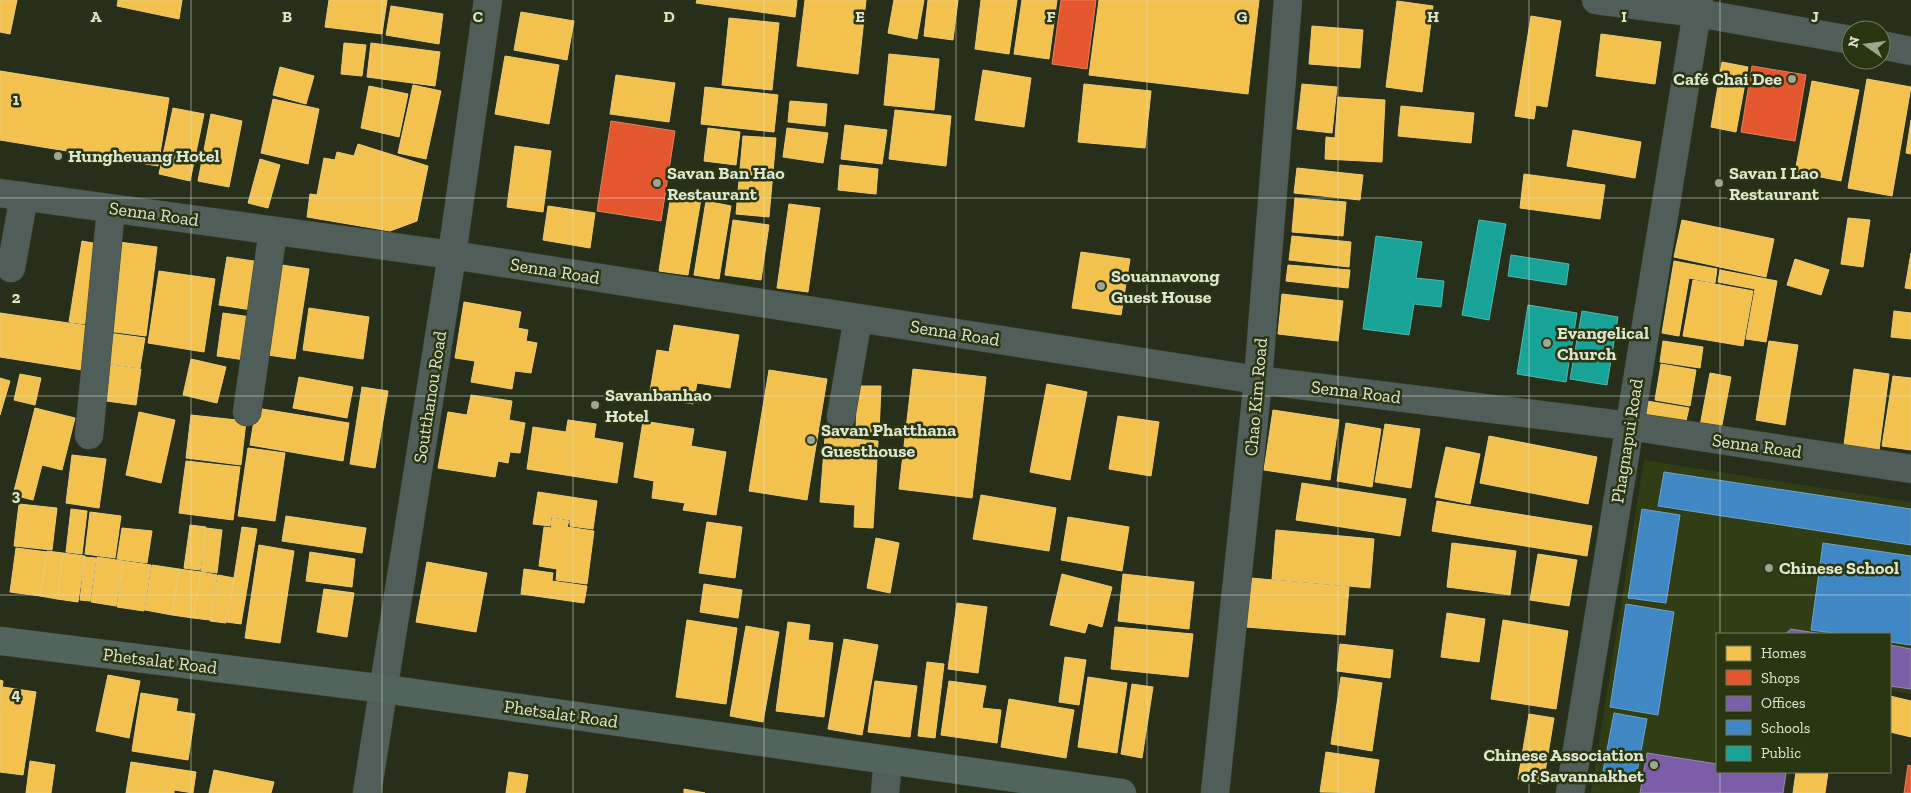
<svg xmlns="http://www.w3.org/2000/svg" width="1911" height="793" viewBox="0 0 1911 793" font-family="'Zilla Slab',serif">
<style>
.built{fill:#313e15}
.homes{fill:#f2c14e;stroke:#eccc75}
.shops{fill:#e4572e;stroke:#e2825f}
.offices{fill:#7b5ea7;stroke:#9987b4}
.schools{fill:#3f88c5;stroke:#6fa4c9}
.public{fill:#17a398;stroke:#53b7a9}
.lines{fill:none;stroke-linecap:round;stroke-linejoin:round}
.minor-casing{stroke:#434a38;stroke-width:29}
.major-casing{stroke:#434a38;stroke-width:29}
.minor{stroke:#505e59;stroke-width:28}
.major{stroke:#52655d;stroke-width:28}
.grid{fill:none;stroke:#dee6d1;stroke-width:1;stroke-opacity:0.55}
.poi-dot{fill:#9ea691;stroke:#2a3611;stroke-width:2}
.labels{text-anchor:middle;stroke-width:5;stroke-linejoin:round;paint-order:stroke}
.poi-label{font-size:18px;font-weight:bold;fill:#dee6d1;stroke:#2a3611;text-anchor:start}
.street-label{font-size:18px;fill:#dee6d1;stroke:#2a3611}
.grid-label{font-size:16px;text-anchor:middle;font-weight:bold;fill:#dee6d1;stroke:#2a3611;stroke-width:5;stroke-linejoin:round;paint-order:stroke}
</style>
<rect width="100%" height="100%" fill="#272e19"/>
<path class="built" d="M 1644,460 L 1911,502 L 1911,694 L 1890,690 L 1890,634 L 1717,634 L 1717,772 L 1788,772 L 1784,793 L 1591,793 Z"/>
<path class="homes" d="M 0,0 L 17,0 L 10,34 L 0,32 Z
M 118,0 L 182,0 L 179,19 L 117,6 Z
M 329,0 L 387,0 L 382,34 L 325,27 Z
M 697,0 L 797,0 L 795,17 L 696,3 Z
M 805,0 L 866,0 L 858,74 L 797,66 Z
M 894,0 L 924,0 L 917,39 L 888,33 Z
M 928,0 L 958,0 L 953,40 L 924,36 Z
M 981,0 L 1017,0 L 1009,54 L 975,49 Z
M 1022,0 L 1057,0 L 1049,59 L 1014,54 Z
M 1099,0 L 1259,0 L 1248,94 L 1089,75 Z
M 1397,1 L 1433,6 L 1422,92 L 1386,87 Z
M 391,6 L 443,14 L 439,44 L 386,35 Z
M 521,12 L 574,21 L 567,60 L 514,50 Z
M 1531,16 L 1561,21 L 1547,107 L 1536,105 L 1534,119 L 1515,116 Z
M 729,18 L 779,23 L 772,90 L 722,85 Z
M 1312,26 L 1363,30 L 1360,68 L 1309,64 Z
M 1601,34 L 1661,42 L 1655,84 L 1596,76 Z
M 344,43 L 366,45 L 362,76 L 341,74 Z
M 371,43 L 440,52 L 435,86 L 367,77 Z
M 889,54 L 939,59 L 934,110 L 884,105 Z
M 505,56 L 559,65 L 549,124 L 495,114 Z
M 1722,62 L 1748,67 L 1736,132 L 1711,127 Z
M 280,67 L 314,76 L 306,104 L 273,95 Z
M 983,70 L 1031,78 L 1024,127 L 975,120 Z
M 0,71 L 169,98 L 158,166 L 0,140 Z
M 616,75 L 675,83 L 669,122 L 610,114 Z
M 1867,79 L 1911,87 L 1892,196 L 1848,188 Z
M 1812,81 L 1859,90 L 1841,181 L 1795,172 Z
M 1084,84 L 1151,91 L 1145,148 L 1078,142 Z
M 1302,84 L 1337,87 L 1332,133 L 1297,129 Z
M 413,85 L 441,91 L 426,159 L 398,153 Z
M 369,86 L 408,94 L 399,137 L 361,128 Z
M 705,87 L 778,95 L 774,132 L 701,124 Z
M 1338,97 L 1385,100 L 1382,162 L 1325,159 L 1326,137 L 1335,138 Z
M 273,99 L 319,109 L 308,164 L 261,153 Z
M 790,101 L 827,104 L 825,126 L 788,122 Z
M 1401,106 L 1474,113 L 1471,143 L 1398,136 Z
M 173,108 L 204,114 L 190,181 L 159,174 Z
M 895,110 L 951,116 L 946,166 L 889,159 Z
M 211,114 L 242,121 L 229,187 L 198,181 Z
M 1911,120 L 1911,154 L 1906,153 Z
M 845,125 L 887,130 L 882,164 L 841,159 Z
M 708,128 L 740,132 L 736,165 L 704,161 Z
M 787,128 L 828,133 L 823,163 L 783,157 Z
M 1573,130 L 1641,142 L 1635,178 L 1567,166 Z
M 743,136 L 776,138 L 769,217 L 736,214 Z
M 358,144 L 428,166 L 417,221 L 390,231 L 307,217 L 310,194 L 317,195 L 324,158 L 335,160 L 337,152 L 354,156 Z
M 515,146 L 551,151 L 543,212 L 507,207 Z
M 260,159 L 280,165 L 268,208 L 248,203 Z
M 840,165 L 878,169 L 876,194 L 838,190 Z
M 1297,168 L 1363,175 L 1360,200 L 1294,193 Z
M 1524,174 L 1605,185 L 1600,219 L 1520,208 Z
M 671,195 L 701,199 L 688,275 L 659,271 Z
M 1295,198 L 1346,202 L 1343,236 L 1292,232 Z
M 706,201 L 731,206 L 719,279 L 694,275 Z
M 789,204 L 820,208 L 808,292 L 777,288 Z
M 548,206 L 595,213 L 590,248 L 543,240 Z
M 1848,218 L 1870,220 L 1863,267 L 1841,264 Z
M 733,220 L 769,225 L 761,280 L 725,275 Z
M 1682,220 L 1774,239 L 1766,277 L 1674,257 Z
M 1292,236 L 1351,242 L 1349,267 L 1289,260 Z
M 82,241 L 98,244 L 85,324 L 69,322 Z
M 119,242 L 157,247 L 146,336 L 107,331 Z
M 1081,252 L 1130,259 L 1121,315 L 1072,308 Z
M 1911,253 L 1911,289 L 1905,288 Z
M 227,257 L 260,262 L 252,310 L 219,305 Z
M 1795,259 L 1829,270 L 1821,295 L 1787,285 Z
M 1674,261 L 1717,269 L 1715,283 L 1689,278 L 1679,336 L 1662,333 Z
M 275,264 L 309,269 L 295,359 L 261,354 Z
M 1288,265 L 1350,270 L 1348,288 L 1286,281 Z
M 1720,270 L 1777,281 L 1766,342 L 1746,339 L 1755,289 L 1718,282 Z
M 159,271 L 215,279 L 204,352 L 148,343 Z
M 1693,280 L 1753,291 L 1743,346 L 1683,336 Z
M 1282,294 L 1343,301 L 1338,341 L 1278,334 Z
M 464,302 L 521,312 L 518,328 L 528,330 L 526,341 L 537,343 L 531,373 L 515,371 L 512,389 L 471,382 L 475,361 L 455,358 Z
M 309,308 L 369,317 L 363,359 L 303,350 Z
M 1894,311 L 1911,313 L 1911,339 L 1891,337 Z
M 0,313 L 89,326 L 82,370 L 0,357 Z
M 223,313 L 251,317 L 245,360 L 217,356 Z
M 674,325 L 739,335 L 730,388 L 697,383 L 693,404 L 649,397 L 657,350 L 669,352 Z
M 108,333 L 145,338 L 140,368 L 104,363 Z
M 1663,341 L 1703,347 L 1700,368 L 1660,362 Z
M 1769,341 L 1798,345 L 1785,425 L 1756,420 Z
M 191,359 L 226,367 L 217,403 L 183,395 Z
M 104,364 L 141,369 L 136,405 L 99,400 Z
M 1661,364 L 1696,370 L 1690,406 L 1655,400 Z
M 913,369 L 986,377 L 972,498 L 899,489 Z
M 1854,369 L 1889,374 L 1879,450 L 1844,445 Z
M 769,370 L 827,379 L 807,500 L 749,491 Z
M 1710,373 L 1731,377 L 1721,430 L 1700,426 Z
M 20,374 L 41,378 L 35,405 L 14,400 Z
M 1893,376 L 1911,378 L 1911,450 L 1882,446 Z
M 299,377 L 353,387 L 347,418 L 293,408 Z
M 0,378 L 10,381 L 0,415 Z
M 1047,384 L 1087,392 L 1070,480 L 1030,472 Z
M 857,386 L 881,386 L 879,434 L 856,434 Z
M 362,387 L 388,391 L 375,468 L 350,464 Z
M 471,395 L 512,401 L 509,420 L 525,423 L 520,453 L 510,452 L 508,463 L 498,461 L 495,477 L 438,468 L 448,412 L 467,415 Z
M 1647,401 L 1689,408 L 1685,425 L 1644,418 Z
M 35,408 L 75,418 L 62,470 L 42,465 L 33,500 L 13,495 Z
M 256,408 L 349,423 L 343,461 L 250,445 Z
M 1273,410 L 1339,420 L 1330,480 L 1264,470 Z
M 139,412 L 175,420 L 161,483 L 126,475 Z
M 191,415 L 246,421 L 241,465 L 186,458 Z
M 1118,416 L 1159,422 L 1151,476 L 1109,469 Z
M 568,420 L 596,424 L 594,438 L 623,443 L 617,483 L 527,469 L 533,427 L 566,432 Z
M 643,421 L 694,429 L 691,446 L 726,452 L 716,515 L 683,510 L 685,503 L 652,498 L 654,481 L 634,477 Z
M 1346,423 L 1381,429 L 1372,487 L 1337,481 Z
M 1385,424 L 1420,429 L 1411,488 L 1375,482 Z
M 1489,436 L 1597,457 L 1588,504 L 1480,483 Z
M 825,437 L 878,441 L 873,528 L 854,527 L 855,505 L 820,502 Z
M 1446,447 L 1480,454 L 1470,504 L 1435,497 Z
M 248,448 L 285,453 L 275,521 L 238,516 Z
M 72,455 L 106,459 L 99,508 L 66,503 Z
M 186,461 L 240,467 L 233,520 L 179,513 Z
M 1302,483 L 1406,499 L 1400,536 L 1296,520 Z
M 538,492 L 597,501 L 593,529 L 570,526 L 570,520 L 551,517 L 550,526 L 533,524 Z
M 981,495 L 1056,508 L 1049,551 L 973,539 Z
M 1437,501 L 1592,526 L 1587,556 L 1432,531 Z
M 19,504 L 57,508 L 52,550 L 14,546 Z
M 71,509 L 87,511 L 82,554 L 66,552 Z
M 90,512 L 121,516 L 115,558 L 85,554 Z
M 286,516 L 366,528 L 362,553 L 282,541 Z
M 1068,517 L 1129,527 L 1122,571 L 1061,560 Z
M 552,518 L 569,521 L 567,527 L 594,531 L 587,584 L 556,580 L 557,569 L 539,566 L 544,527 L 551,528 Z
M 707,522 L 742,527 L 735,578 L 699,573 Z
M 190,525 L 206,527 L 200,570 L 184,568 Z
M 242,527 L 257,529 L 241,624 L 227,622 Z
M 122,528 L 152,531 L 147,563 L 117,559 Z
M 206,528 L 222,530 L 217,573 L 201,571 Z
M 1276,530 L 1374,539 L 1370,588 L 1272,579 Z
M 876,538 L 899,543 L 890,593 L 867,588 Z
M 1452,543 L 1516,551 L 1510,595 L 1447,587 Z
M 259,545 L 294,551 L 280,643 L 245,638 Z
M 16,548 L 47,552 L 40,596 L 10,592 Z
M 47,551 L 63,553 L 57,599 L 40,596 Z
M 310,552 L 355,559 L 352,587 L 306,581 Z
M 63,553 L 85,556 L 78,602 L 57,599 Z
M 1538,554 L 1577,560 L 1569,606 L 1530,600 Z
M 85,557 L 96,558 L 90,601 L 80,600 Z
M 97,557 L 123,561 L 116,606 L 91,602 Z
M 123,561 L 151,565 L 144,611 L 117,607 Z
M 427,562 L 487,573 L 476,632 L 416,622 Z
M 152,565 L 179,569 L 172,615 L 145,610 Z
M 179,569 L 201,572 L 193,618 L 172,615 Z
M 524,569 L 553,573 L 552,581 L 587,586 L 584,603 L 521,594 Z
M 201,572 L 217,575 L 210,620 L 193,618 Z
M 1062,574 L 1112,587 L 1102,627 L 1088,623 L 1085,633 L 1050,625 Z
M 1123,574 L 1194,582 L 1189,629 L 1118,621 Z
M 218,575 L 234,578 L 226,623 L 210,621 Z
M 1251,578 L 1349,587 L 1345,635 L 1246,627 Z
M 704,584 L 742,590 L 738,618 L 700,612 Z
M 324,589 L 354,593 L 347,637 L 317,632 Z
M 957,603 L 987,607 L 978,673 L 948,669 Z
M 1447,613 L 1485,619 L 1479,662 L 1441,657 Z
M 687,620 L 737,628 L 726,704 L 676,697 Z
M 1503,620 L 1568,631 L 1556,709 L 1491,699 Z
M 788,622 L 810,625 L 808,640 L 833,643 L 824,717 L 776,711 Z
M 746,626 L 779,632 L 763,722 L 730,716 Z
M 1115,627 L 1193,634 L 1188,677 L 1111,669 Z
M 844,639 L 878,645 L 862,735 L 828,729 Z
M 1340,644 L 1393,650 L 1390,678 L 1337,671 Z
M 1065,657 L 1086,660 L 1079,705 L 1059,702 Z
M 927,662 L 944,664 L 935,738 L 918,736 Z
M 108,675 L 140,681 L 129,738 L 96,731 Z
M 1088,677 L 1127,683 L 1117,753 L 1078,747 Z
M 1341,677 L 1382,683 L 1372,751 L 1331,744 Z
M 0,680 L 3,681 L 0,704 Z
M 875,681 L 917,686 L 910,737 L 868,732 Z
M 949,681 L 986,686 L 982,708 L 1001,710 L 997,743 L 941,735 Z
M 1132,684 L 1153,687 L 1142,758 L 1121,754 Z
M 3,687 L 36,692 L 23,775 L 0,772 L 0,709 Z
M 141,693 L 178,699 L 176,711 L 195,714 L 188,760 L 132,751 Z
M 1890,696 L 1911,701 L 1911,737 L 1890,732 Z
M 1009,699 L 1074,710 L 1066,758 L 1001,747 Z
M 1529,714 L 1554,718 L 1543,784 L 1518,779 Z
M 1326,752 L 1379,760 L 1374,793 L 1320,792 Z
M 30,761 L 55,765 L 51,793 L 26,793 Z
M 131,762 L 196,772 L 193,793 L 174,790 L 174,793 L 126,793 Z
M 214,770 L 274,782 L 271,793 L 209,793 Z
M 509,772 L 528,775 L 525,793 L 506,793 Z
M 1796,772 L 1828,772 L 1825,793 L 1793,793 Z
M 684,789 L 705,793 L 684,793 Z"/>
<path class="shops" d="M 1061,0 L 1096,0 L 1087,69 L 1052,64 Z
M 1752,66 L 1806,75 L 1795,141 L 1741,132 Z
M 611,121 L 675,131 L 661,221 L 597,211 Z
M 1908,765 L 1911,766 L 1911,793 L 1904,793 Z"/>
<path class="offices" d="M 1791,629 L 1822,634 L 1785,634 Z
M 1890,645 L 1911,649 L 1911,689 L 1890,686 Z
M 1647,753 L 1717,764 L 1717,772 L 1786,772 L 1783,793 L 1640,793 Z"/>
<path class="schools" d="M 1664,472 L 1911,509 L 1911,545 L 1658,506 Z
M 1642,509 L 1680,515 L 1666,603 L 1628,598 Z
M 1823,543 L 1911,556 L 1911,645 L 1890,642 L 1890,634 L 1841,634 L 1811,630 Z
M 1626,604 L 1674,612 L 1658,715 L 1610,707 Z
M 1614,713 L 1647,719 L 1636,778 L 1603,771 Z"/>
<path class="public" d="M 1479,220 L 1506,224 L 1489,320 L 1462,315 Z
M 1376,236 L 1422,242 L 1416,278 L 1444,281 L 1441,307 L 1414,304 L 1409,335 L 1363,329 Z
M 1511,255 L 1569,264 L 1566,285 L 1508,276 Z
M 1528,305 L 1577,313 L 1566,382 L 1517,374 Z
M 1582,311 L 1618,317 L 1607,385 L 1570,379 Z"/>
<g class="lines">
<g class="minor-casing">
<path id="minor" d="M 1596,0 L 1698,13 L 1851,40
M 1881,45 L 1911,51
M 0,193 L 452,255 L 1258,380 L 1629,426 L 1911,469
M 11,268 L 24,196
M 247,412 L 273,231
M 841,417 L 858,318
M 89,435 L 111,209
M 367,793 L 452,255 L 488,0
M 885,793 L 888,760
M 1215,793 L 1258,380 L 1288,0
M 1570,793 L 1699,0"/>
</g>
<g class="major-casing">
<path id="major" d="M 0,641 L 385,689 L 1122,793"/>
</g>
<use href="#minor" class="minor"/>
<use href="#major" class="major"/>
</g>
<path class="grid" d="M 191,0 L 191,793M 382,0 L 382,793M 573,0 L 573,793M 764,0 L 764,793M 956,0 L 956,793M 1147,0 L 1147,793M 1338,0 L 1338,793M 1529,0 L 1529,793M 1720,0 L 1720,634M 0,198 L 1911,198M 0,396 L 1911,396M 0,595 L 1911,595M 1720,772 L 1720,793"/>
<g class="poi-dot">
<circle cx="1792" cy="79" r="5"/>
<circle cx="58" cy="156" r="5"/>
<circle cx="657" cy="183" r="5"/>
<circle cx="1719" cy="183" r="5"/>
<circle cx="1101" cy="286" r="5"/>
<circle cx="1547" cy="343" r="5"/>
<circle cx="595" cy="405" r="5"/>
<circle cx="811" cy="440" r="5"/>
<circle cx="1769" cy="568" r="5"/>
<circle cx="1654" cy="765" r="5"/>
</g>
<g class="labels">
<g class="poi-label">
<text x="1782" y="85" text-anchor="end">Café Chai Dee</text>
<text x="68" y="162">Hungheuang Hotel</text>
<text x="667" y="179">Savan Ban Hao<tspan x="667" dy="21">Restaurant</tspan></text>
<text x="1729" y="179">Savan I Lao<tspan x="1729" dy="21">Restaurant</tspan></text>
<text x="1111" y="282">Souannavong<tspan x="1111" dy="21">Guest House</tspan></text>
<text x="1557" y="339">Evangelical<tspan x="1557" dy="21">Church</tspan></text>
<text x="605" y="401">Savanbanhao<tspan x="605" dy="21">Hotel</tspan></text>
<text x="821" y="436">Savan Phatthana<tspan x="821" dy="21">Guesthouse</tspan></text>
<text x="1779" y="574">Chinese School</text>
<text x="1644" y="761" text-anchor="end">Chinese Association<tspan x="1644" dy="21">of Savannakhet</tspan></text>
</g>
<g class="street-label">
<text transform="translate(154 214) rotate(8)" y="6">Senna Road</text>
<text transform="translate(555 271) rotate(9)" y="6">Senna Road</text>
<text transform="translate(955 333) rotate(9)" y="6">Senna Road</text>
<text transform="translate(1356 392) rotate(7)" y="6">Senna Road</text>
<text transform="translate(430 397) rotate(-81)" y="6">Soutthanou Road</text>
<text transform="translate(1256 397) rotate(-85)" y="6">Chao Kim Road</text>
<text transform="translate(1627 441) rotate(-81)" y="6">Phagnapui Road</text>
<text transform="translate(1757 446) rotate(8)" y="6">Senna Road</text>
<text transform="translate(160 661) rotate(7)" y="6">Phetsalat Road</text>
<text transform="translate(561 714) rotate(8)" y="6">Phetsalat Road</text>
</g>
</g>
<g class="grid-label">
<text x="96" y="22">A</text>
<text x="287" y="22">B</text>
<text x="478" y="22">C</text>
<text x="669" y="22">D</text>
<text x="860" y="22">E</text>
<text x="1051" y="22">F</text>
<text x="1242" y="22">G</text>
<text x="1433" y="22">H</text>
<text x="1624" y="22">I</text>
<text x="1815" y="22">J</text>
<text x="16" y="105">1</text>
<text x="16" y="303">2</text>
<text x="16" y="501">3</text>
<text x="16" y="700">4</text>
</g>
<rect x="1716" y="633" width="175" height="140" fill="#2a3611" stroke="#727c5e"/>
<rect x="1726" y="646" width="25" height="15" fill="#f2c14e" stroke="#727c5e"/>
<text x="1761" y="658" font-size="15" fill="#dee6d1">Homes</text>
<rect x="1726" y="670" width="25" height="15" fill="#e4572e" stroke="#727c5e"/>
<text x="1761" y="683" font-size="15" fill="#dee6d1">Shops</text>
<rect x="1726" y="696" width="25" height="15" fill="#7b5ea7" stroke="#727c5e"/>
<text x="1761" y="708" font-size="15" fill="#dee6d1">Offices</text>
<rect x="1726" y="720" width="25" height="15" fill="#3f88c5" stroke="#727c5e"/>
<text x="1761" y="733" font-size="15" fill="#dee6d1">Schools</text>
<rect x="1726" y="746" width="25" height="15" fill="#17a398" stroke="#727c5e"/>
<text x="1761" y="758" font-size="15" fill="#dee6d1">Public</text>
<g transform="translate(1866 45) rotate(284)"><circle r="24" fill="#2a3611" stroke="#727c5e"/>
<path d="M0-4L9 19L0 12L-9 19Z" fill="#9ea691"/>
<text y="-8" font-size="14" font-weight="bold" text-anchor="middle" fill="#dee6d1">N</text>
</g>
</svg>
